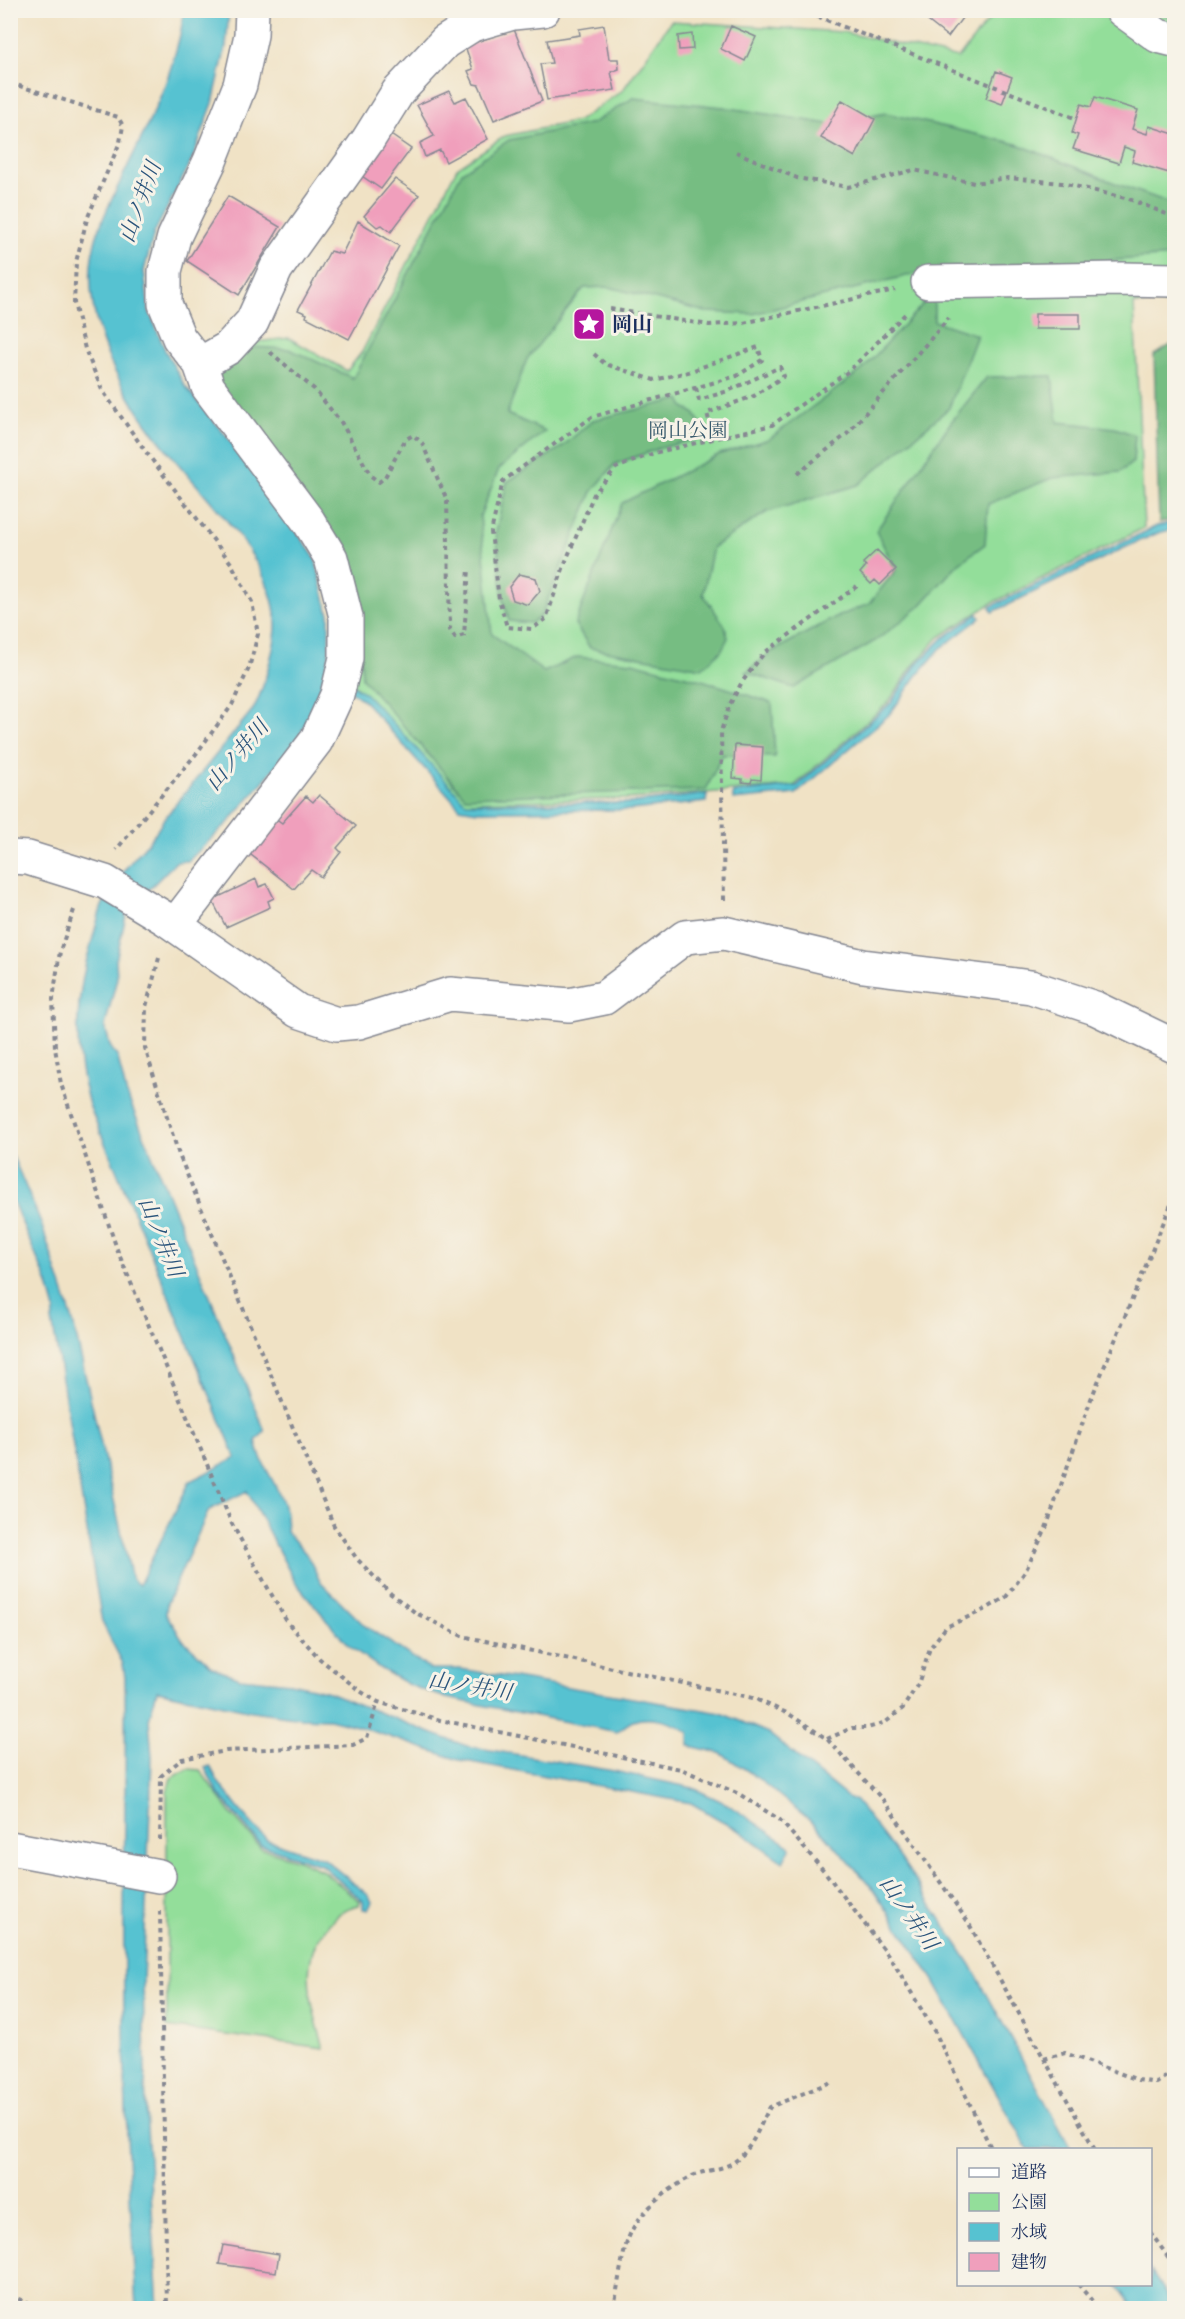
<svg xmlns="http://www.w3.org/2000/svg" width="1185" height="2319" viewBox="0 0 1185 2319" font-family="'Gentium Book Plus','Noto Serif JP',serif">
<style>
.green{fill:#93de9a;stroke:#57867c;stroke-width:1.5}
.forest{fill:#76bd82;stroke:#487670;stroke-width:1.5}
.water{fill:#56c2d1;stroke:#387898;stroke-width:1.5}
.building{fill:#f09fbc}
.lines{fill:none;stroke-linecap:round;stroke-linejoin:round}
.minor-casing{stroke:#868892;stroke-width:36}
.path{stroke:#868892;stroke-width:4;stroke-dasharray:4.5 4.5;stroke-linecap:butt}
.minor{stroke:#fff;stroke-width:33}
.labels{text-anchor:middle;stroke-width:6;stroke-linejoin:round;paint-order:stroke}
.poi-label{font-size:20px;font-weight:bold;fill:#1b2f5e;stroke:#f7f3e8;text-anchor:start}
.park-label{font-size:20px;fill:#395b6d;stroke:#f7f3e8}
.water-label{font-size:21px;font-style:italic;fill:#2a547b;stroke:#f7f3e8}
</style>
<rect width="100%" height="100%" fill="#f7f3e8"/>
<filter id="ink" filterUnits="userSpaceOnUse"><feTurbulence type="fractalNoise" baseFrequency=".0167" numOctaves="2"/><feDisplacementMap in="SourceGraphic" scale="12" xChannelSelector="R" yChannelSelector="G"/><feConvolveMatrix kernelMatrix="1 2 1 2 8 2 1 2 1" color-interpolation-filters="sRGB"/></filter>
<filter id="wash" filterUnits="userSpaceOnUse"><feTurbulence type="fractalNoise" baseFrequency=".008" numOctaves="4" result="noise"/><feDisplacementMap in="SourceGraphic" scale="24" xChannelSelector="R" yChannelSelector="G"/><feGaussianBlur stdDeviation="1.35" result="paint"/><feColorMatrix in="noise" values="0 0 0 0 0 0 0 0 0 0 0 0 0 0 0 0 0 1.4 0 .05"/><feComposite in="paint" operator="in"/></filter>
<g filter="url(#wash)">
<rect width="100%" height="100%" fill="#f0e2c5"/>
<path class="green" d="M 1158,10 L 1174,20 L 1174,303 L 1134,304 L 1144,528 L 992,603 L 939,637 L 913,666 L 888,703 L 794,786 L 627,799 L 464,802 L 353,683 L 356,628 L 248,343 L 289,338 L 347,371 L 362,352 L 457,168 L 505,136 L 578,121 L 623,90 L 671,21 L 843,32 L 958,58 L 996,11 Z
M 188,1769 L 200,1770 L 231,1813 L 261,1848 L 301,1861 L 323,1871 L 360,1901 L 359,1905 C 344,1908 335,1916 326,1928 C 322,1934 316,1941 314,1948 C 302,1980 315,2017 324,2048 L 167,2027 L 167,1792 L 171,1778 Z"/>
<path class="forest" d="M 633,98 L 723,107 L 829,124 L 886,113 L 1017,144 L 1120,185 L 1167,202 L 1174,202 L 1174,256 L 914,274 L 753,314 L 706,312 L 609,287 L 584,288 L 527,359 L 507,414 L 545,431 L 499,469 L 480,516 L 492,634 L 544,672 L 577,657 L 632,662 L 705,681 L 772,703 L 775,757 L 722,755 L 706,790 L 465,797 L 362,678 L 356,573 L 320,516 L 218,382 L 221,367 L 250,347 L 289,349 L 353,378 L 462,172 L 509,140 L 593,123 Z
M 934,292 L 934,321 L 977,335 L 949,408 L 858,485 L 767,512 L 713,547 L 703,594 L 725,626 L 728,638 L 721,651 L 702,668 L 590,648 L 575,624 L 622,503 L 720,454 L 769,439 L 862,370 Z
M 1174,343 L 1174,520 L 1159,522 L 1154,355 Z
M 1052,376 L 1058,422 L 1115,428 L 1135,435 L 1133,462 L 1120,472 L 1052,478 L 988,504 L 985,544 L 958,564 L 919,607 L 877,640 L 794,688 L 746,672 L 773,651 L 834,618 L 869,604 L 896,570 L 876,531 L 951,422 L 987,377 Z
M 680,399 L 684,407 L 694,413 L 706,432 L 704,437 L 660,448 L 615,464 L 592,492 L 541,616 L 531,623 L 509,621 L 503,598 L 496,532 L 507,482 L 562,447 L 593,420 Z"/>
<path class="water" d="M 183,11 L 229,11 L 226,46 L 213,103 L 192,160 L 154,233 L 144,271 L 149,311 L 165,350 L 185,386 L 255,471 L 315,558 L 329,614 L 329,656 L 317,699 L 297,741 L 230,821 L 188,861 L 176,862 L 127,911 L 116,960 L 117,978 L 105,1026 L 110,1046 L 118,1058 L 126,1092 L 265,1431 L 256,1441 C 262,1474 291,1496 286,1531 L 307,1555 L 321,1582 L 365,1626 L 430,1669 L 461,1669 L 721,1713 L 768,1733 L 846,1796 L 856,1801 L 901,1859 L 971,1965 L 1071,2149 L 1028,2149 L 933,1979 L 871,1886 L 815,1824 L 751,1773 L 720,1753 L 689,1746 L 689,1733 C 676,1722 650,1715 633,1721 C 628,1723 622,1728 617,1732 L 446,1698 L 409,1685 L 381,1669 L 348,1645 L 295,1582 L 247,1491 L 209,1510 L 167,1603 L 166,1614 L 183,1640 L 212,1667 L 240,1678 L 290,1683 L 326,1691 L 433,1734 L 467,1746 L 614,1771 L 693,1788 L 727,1804 L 791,1847 L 783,1862 L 741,1832 L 691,1803 L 459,1760 L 357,1726 L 329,1719 L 301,1718 L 252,1711 L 157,1691 L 149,1719 L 152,1757 L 143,1980 L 146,2111 L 158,2308 L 136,2308 C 132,2231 127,2154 125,2077 C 121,1944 127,1811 125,1678 L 123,1664 L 102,1622 L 58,1355 L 52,1320 L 55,1310 L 48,1284 L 11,1197 L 10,1150 L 40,1220 L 72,1318 L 132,1579 L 139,1585 L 190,1481 L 236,1458 L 89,1105 C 72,1047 75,995 93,937 C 96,927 98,916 102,906 C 106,896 114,887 119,878 C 132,857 153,842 163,820 L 254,708 C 262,692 266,678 270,661 C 273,650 276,637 276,625 C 275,563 213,506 176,461 C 145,424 116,384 101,337 C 94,315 89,290 91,266 C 93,236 108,207 121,180 C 139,142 160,104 172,64 C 177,47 183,28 183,11 Z
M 1174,522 L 1174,529 L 1158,533 L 1124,548 L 993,612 L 990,607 L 1157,526 Z
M 978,614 L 980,618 L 940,649 L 916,677 L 890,714 L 796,794 L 733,800 L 733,793 L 797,786 L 891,703 L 916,665 L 943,638 Z
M 352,685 L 366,694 L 386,715 L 466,803 L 630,803 L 707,794 L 706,802 L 631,810 L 477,811 L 460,808 L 363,700 L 349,690 Z
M 210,1766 L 219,1783 L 239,1809 L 267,1840 L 324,1859 L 368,1895 L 372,1902 L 368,1910 L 363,1909 L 363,1901 L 321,1865 L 261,1845 L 218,1793 L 205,1768 Z
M 1151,2271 L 1174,2307 L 1174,2308 L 1134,2308 L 1117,2285 L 1150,2284 Z"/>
<g id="blocks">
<path class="building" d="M 914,10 L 968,10 L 948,37 Z
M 604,25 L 609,59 L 618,59 L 619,69 L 611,72 L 615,90 L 547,100 L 540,64 L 552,63 L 547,40 L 580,35 L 579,29 Z
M 731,26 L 756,37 L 745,61 L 721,49 Z
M 514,29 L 542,101 L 494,120 L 479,85 L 474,84 L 468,71 L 473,69 L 465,46 Z
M 692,34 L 693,49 L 679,50 L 678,36 Z
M 996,71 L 1012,77 L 1002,104 L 986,98 Z
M 449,91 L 455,102 L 466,97 L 488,139 L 446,162 L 440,150 L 425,157 L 420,143 L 434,136 L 417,105 Z
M 1095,97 L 1138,110 L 1132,129 L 1147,134 L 1149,126 L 1174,134 L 1174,156 L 1169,173 L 1132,162 L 1135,151 L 1124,147 L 1119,163 L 1073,149 L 1078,135 L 1072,133 L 1081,104 L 1091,107 Z
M 842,100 L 875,119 L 855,157 L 821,138 Z
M 388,133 L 411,149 L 381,189 L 359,174 Z
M 395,179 L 419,195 L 391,232 L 382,225 L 377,227 L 364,216 Z
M 228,196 L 280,227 L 239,295 L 187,261 Z
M 358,221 L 399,246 L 349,339 L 306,317 L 307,314 L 298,310 L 330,251 L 342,254 Z
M 1035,314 L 1080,314 L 1080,329 L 1035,329 Z
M 877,550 L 896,569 L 880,585 L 875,580 L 871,584 L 860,573 L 866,566 L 863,563 Z
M 519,574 L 536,578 L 540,591 L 528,605 L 513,600 L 509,587 Z
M 735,745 L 763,747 L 761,780 L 752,779 L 751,783 L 742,782 L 742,779 L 733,778 Z
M 319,795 L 356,826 L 337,848 L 341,852 L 321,877 L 311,870 L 294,889 L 246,851 L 275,818 L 282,823 L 306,796 L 313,802 Z
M 256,879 L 259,887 L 267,884 L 274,898 L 268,901 L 270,907 L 226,927 L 212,900 Z
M 223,2245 L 279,2254 L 276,2272 L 219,2264 Z"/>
</g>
</g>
<g filter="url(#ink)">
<use href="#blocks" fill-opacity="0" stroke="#868892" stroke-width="1.5"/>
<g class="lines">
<g class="minor-casing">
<path id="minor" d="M 1122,10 L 1158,36 L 1174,40
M 928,282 L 1122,279 L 1174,280
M 200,364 L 228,348 L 252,322 L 276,269 L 368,140 L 398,92 L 445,42 L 472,25 L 513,13 L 543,10
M 10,857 L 28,858 L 105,882 L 166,919 L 298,1011 L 337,1024 L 359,1022 L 450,994 L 569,1005 L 604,998 L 685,937 L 724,933 L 863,966 L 1031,987 L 1095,1008 L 1174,1046
M 175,925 L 316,741 L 337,695 L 346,658 L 346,617 L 331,558 L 309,522 L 208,387 L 200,364 L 179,338 L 165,304 L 165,271 L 174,237 L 210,161 L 240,85 L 251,35 L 252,10
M 10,1848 L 159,1876"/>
</g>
<path class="path" d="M 801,10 L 1077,119
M 10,83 L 118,117 L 123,126 L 120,142 L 87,219 L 76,262 L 74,303 L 85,349 L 102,390 L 146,452 L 231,563 L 252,602 L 258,634 L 249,668 L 232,705 L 196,754 L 116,850
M 736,152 L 797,178 L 848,187 L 914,170 L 974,183 L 1008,178 L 1062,183 L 1129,199 L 1174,217
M 610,309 L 709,325 L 743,323 L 895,290
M 270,352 L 314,389 L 341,422 L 371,476 L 379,482 L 385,477 L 405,440 L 413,435 L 422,443 L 447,500 L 450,630 L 455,638 L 464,635 L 469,569
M 594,354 L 605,364 L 654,380 L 688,372 L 758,347 L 762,360 L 737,376 L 592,417 L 503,481 L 491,532 L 499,599 L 507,627 L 532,629 L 546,619 L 565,563 L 594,494 L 616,468 L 654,453 L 772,425 L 849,371 L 908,311
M 696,388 L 699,400 L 728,391 L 780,367 L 784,376 L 754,396 L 707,413 L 714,439
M 797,474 L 847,434 L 949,318
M 724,900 L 721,731 L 730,704 L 742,682 L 764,653 L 860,584
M 74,910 L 60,951 L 53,999 L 55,1048 L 61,1084 L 118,1252 L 232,1524 L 287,1622 L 320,1659 L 360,1691 L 378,1702 L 440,1720 L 681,1769 L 739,1794 L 780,1820 L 825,1872 L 892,1960 L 936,2034 L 992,2150
M 159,958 L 146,1007 L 145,1048 L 179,1155 L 334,1526 L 357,1559 L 391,1594 L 416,1613 L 462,1636 L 753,1698 L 789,1714 L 827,1739 L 884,1801 L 968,1922 L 1095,2150
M 827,1739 L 852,1728 L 868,1728 L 886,1722 L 903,1708 L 918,1684 L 930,1648 L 946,1627 L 986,1609 L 1006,1597 L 1025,1572 L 1046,1528 L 1091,1399 L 1174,1197
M 160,1840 L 161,1776 L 182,1759 L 226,1751 L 353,1745 L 367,1738 L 378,1702
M 160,1911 L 167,2308
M 1044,2059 L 1065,2053 L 1138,2080 L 1157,2083 L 1174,2070
M 1150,2232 L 1174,2265
M 1078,2284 L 1098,2308
M 10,2295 L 38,2308
M 614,2308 C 618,2287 622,2250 631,2232 C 642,2209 670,2188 692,2176 C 706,2169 725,2171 739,2158 C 754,2145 760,2124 770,2107 L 831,2082"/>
<use href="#minor" class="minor"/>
</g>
</g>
<defs>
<g id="sight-square" transform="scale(1.725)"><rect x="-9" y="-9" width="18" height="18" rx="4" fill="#b5179e" stroke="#f7f3e8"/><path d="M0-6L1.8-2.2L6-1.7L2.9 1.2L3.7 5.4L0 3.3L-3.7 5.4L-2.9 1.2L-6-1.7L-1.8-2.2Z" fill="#fff"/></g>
</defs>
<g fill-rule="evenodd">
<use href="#sight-square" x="589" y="324"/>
</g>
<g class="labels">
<g class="poi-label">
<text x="612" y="331">岡山</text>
</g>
<g class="park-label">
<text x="688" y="437">岡山公園</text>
</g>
<g class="water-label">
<text transform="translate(140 202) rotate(-70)" y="7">山ノ井川</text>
<text transform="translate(237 755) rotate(-50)" y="7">山ノ井川</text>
<text transform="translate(161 1237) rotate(68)" y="7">山ノ井川</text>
<text transform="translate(470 1686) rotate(9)" y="7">山ノ井川</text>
<text transform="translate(909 1913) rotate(55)" y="7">山ノ井川</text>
</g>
</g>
<rect width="1185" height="2319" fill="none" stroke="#f7f3e8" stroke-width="36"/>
<rect x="957" y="2148" width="195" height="138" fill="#f7f3e8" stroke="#9fa5b1" stroke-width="1.5"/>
<rect x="969" y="2168" width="30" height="9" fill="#ffffff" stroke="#9fa5b1" stroke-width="1.5"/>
<text x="1011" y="2178" font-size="18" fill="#1b2f5e">道路</text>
<rect x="969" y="2193" width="30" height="18" fill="#93de9a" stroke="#9fa5b1" stroke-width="1.5"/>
<text x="1011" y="2208" font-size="18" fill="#1b2f5e">公園</text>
<rect x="969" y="2223" width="30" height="18" fill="#56c2d1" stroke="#9fa5b1" stroke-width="1.5"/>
<text x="1011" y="2238" font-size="18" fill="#1b2f5e">水域</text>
<rect x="969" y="2253" width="30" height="18" fill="#f09fbc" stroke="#9fa5b1" stroke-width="1.5"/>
<text x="1011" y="2268" font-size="18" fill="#1b2f5e">建物</text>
</svg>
